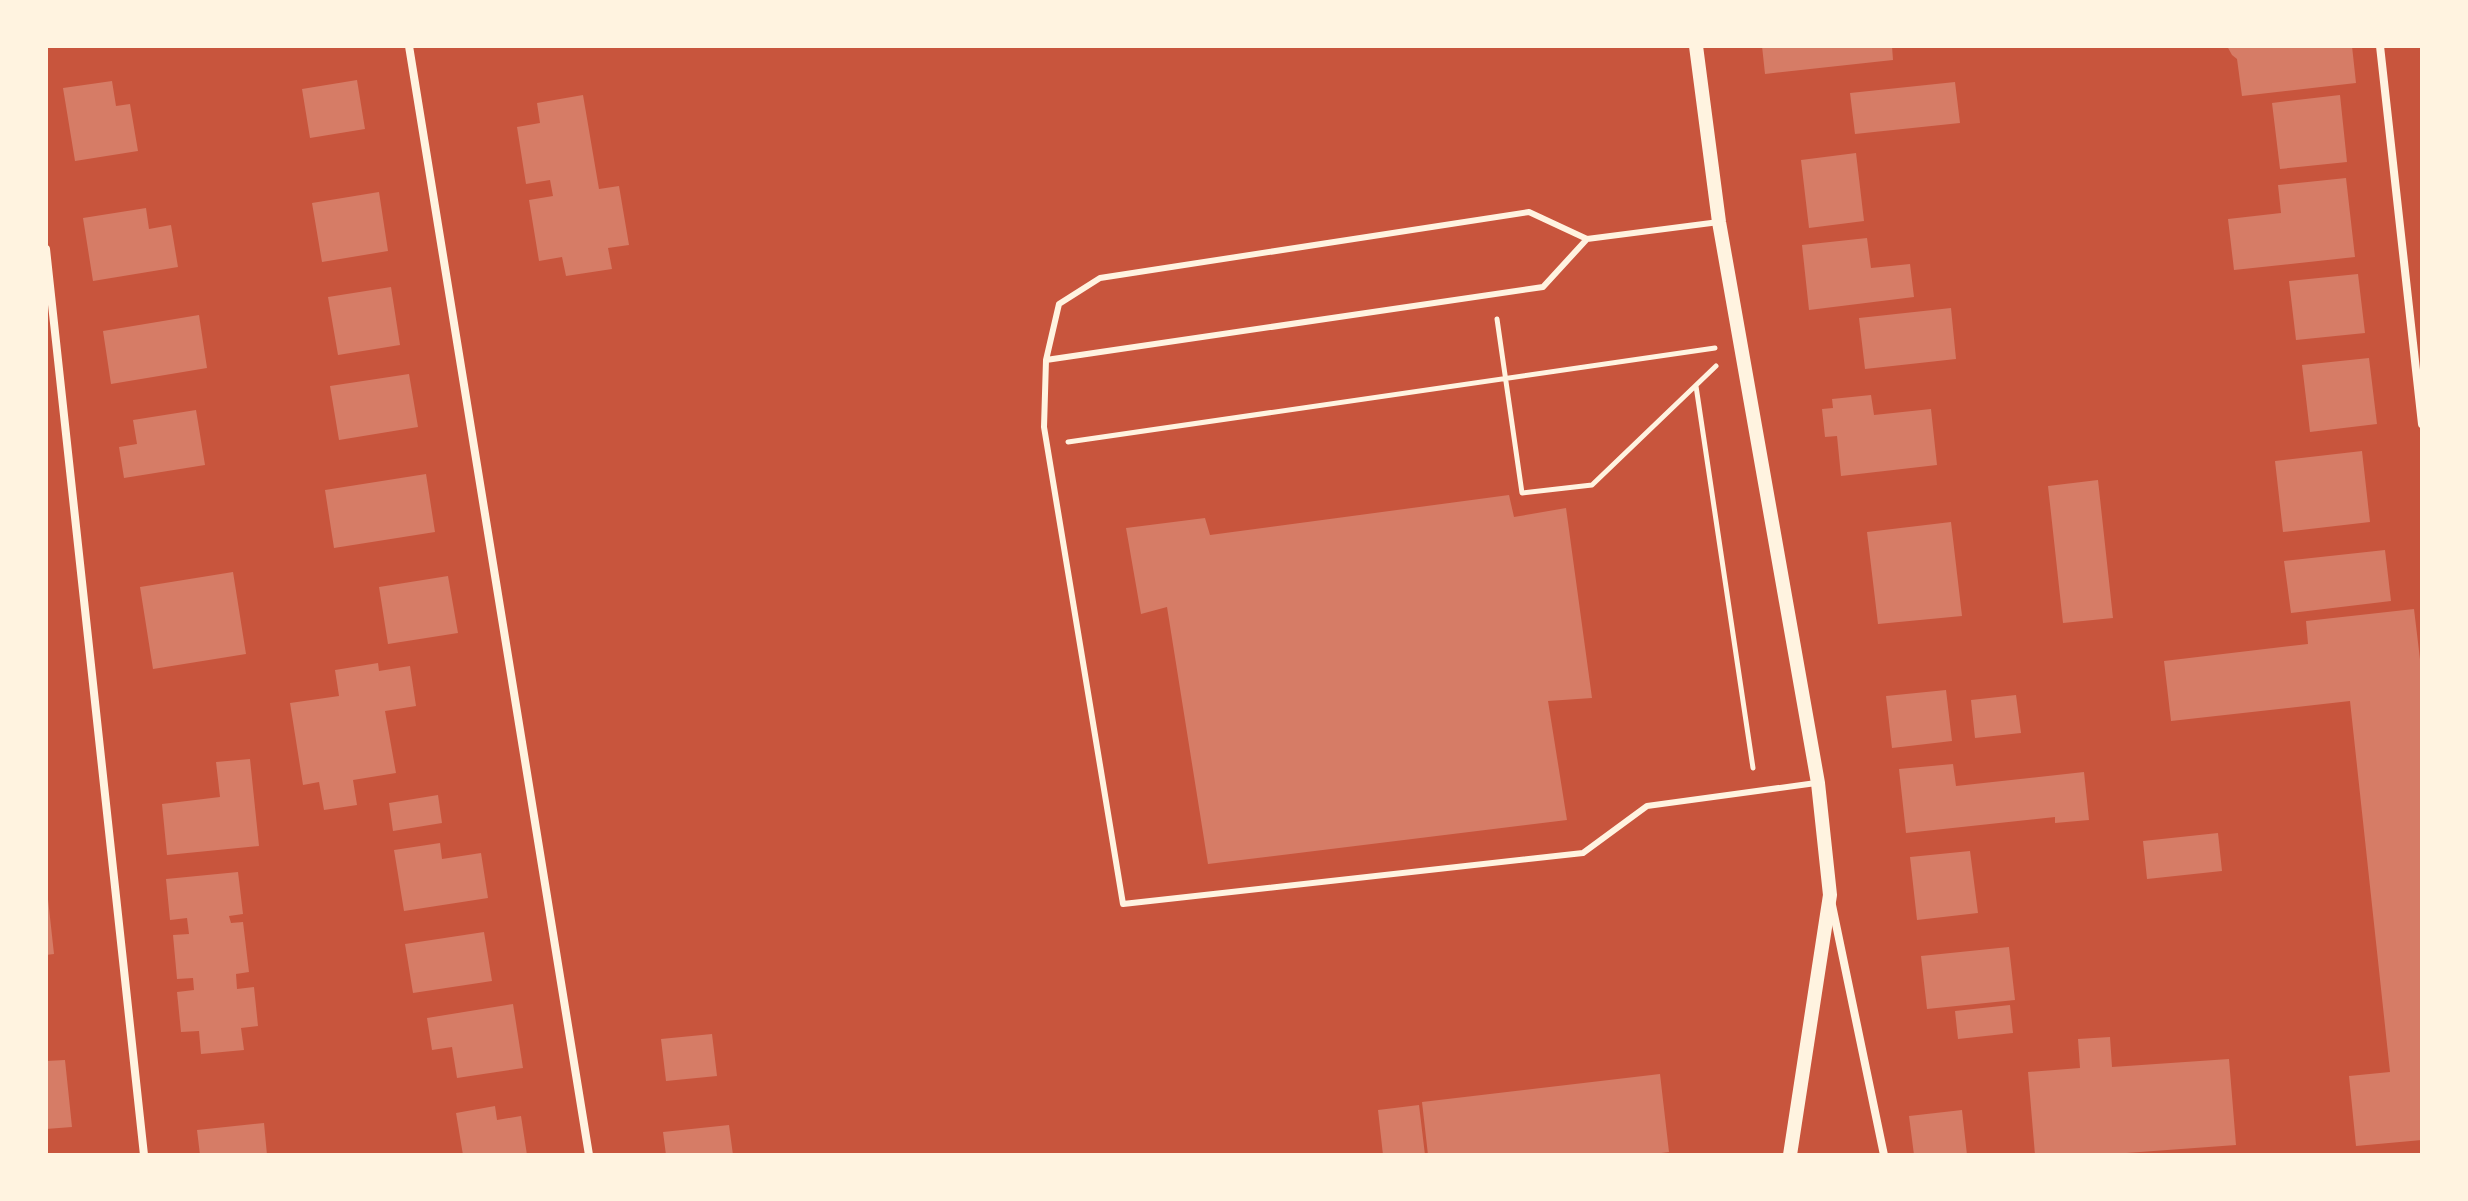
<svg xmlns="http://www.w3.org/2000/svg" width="2468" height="1201" viewBox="0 0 2468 1201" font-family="Commissioner,sans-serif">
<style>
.building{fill:#d67c66}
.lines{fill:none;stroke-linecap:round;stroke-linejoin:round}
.path{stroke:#fff3e0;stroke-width:5}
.service{stroke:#fff3e0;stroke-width:6}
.minor{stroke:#fff3e0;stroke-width:8}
.tertiary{stroke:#fff3e0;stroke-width:14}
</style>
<rect width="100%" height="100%" fill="#c8553d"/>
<path class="building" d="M 1762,46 L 1892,46 L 1893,60 L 1765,74 Z
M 2227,46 L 2352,46 L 2356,83 L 2242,96 L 2237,59 L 2232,55 Z
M 357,80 L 365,129 L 310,138 L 302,89 Z
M 112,81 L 116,106 L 130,104 L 138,151 L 75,161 L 63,88 Z
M 1955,82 L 1960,123 L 1855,134 L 1850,93 Z
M 583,95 L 599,189 L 619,186 L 629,245 L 608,248 L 612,269 L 566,276 L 562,257 L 539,261 L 529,200 L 553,196 L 550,180 L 526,184 L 517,127 L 540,123 L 537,103 Z
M 2340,95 L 2347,162 L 2280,169 L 2272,103 Z
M 1856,153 L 1864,221 L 1809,228 L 1801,160 Z
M 2346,178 L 2355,257 L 2234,270 L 2228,219 L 2281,213 L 2278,185 Z
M 379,192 L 388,251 L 322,262 L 312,203 Z
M 146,208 L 149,229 L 171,225 L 178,267 L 93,281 L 83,218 Z
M 1867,238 L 1871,268 L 1910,264 L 1914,297 L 1809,310 L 1802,245 Z
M 2358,274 L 2365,333 L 2296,340 L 2289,281 Z
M 391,287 L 400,345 L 338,355 L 328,297 Z
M 1951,308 L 1956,359 L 1865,369 L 1859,318 Z
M 199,315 L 207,368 L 111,384 L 103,331 Z
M 2369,358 L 2377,424 L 2310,432 L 2302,365 Z
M 409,374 L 418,427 L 339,440 L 330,386 Z
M 1871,395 L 1874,415 L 1931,409 L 1937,465 L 1841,476 L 1837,436 L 1825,437 L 1822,409 L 1833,408 L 1832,399 Z
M 196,410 L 205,465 L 124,478 L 119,447 L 137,444 L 133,420 Z
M 2362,451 L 2370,522 L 2283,532 L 2275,461 Z
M 426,474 L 435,532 L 334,548 L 325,490 Z
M 2098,480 L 2113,618 L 2063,623 L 2048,486 Z
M 1509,495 L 1514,517 L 1566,508 L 1592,698 L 1548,701 L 1567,820 L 1208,864 L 1167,607 L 1141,614 L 1126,528 L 1205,518 L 1210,535 Z
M 1951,522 L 1962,616 L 1878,624 L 1867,532 Z
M 2385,550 L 2391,601 L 2291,613 L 2284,561 Z
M 233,572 L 246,654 L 153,669 L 140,587 Z
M 448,576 L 458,633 L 388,644 L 379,587 Z
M 2414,609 L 2422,676 L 2422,1140 L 2356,1146 L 2349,1076 L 2390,1072 L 2350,701 L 2171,721 L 2164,661 L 2308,644 L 2306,621 Z
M 378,663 L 379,671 L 410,666 L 416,706 L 385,711 L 396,773 L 353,780 L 357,805 L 324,810 L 319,782 L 303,785 L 290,703 L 339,696 L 335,670 Z
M 1946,690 L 1952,741 L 1892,748 L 1886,696 Z
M 2016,695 L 2021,733 L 1975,738 L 1971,700 Z
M 250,759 L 259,846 L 167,855 L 162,804 L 220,797 L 216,762 Z
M 1953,764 L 1956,786 L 2084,772 L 2089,820 L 2055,823 L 2055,817 L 1906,833 L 1899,769 Z
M 438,795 L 442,823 L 393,831 L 389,803 Z
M 2218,833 L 2222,871 L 2147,879 L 2143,841 Z
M 440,843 L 442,859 L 481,853 L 488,898 L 404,911 L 394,850 Z
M 1970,851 L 1978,913 L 1917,920 L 1910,857 Z
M 238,872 L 243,914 L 229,916 L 231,923 L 243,922 L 249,972 L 236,974 L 237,989 L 254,987 L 258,1026 L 241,1028 L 244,1050 L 201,1054 L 199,1031 L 181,1032 L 177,992 L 194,990 L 193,978 L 177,979 L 173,935 L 189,934 L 187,918 L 170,920 L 166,879 Z
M 46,899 L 48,899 L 54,954 L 46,955 Z
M 484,932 L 492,981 L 413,993 L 405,944 Z
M 2009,947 L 2015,1000 L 1927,1009 L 1921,956 Z
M 513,1004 L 523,1068 L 457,1078 L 452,1047 L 432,1050 L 427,1018 Z
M 2010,1005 L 2013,1033 L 1958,1039 L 1955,1011 Z
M 712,1034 L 717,1076 L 666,1081 L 661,1039 Z
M 2110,1037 L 2112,1067 L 2229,1059 L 2236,1145 L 2099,1155 L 2035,1155 L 2028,1072 L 2080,1068 L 2078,1039 Z
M 65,1060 L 72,1127 L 46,1129 L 46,1061 Z
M 1660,1074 L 1669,1152 L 1646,1155 L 1428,1155 L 1422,1102 Z
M 1419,1105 L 1425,1155 L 1383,1155 L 1378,1110 Z
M 495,1106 L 497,1120 L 521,1116 L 527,1155 L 463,1155 L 456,1113 Z
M 1962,1110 L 1967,1155 L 1914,1155 L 1909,1116 Z
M 264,1123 L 267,1155 L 200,1155 L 197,1130 Z
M 729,1125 L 733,1155 L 666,1155 L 663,1132 Z"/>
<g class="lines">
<path class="path" d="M 1497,319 L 1522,493 L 1592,485 L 1716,366
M 1696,386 L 1753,768
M 1068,442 L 1715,348"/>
<path class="service" d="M 1719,222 L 1587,239 L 1529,212 L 1100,278 L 1059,304 L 1046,360 L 1044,427 L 1123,904 L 1583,853 L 1647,806 L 1816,783
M 1046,360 L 1543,287 L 1587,239"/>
<path class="minor" d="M 409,46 L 589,1155
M 2380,46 L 2422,424
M 46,249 L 144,1155
M 1832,905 L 1884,1155"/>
<path class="tertiary" d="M 1696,46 L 1719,222 L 1818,783 L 1830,895 L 1790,1155"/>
</g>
<rect width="2468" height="1201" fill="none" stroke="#fff3e0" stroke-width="96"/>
</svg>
